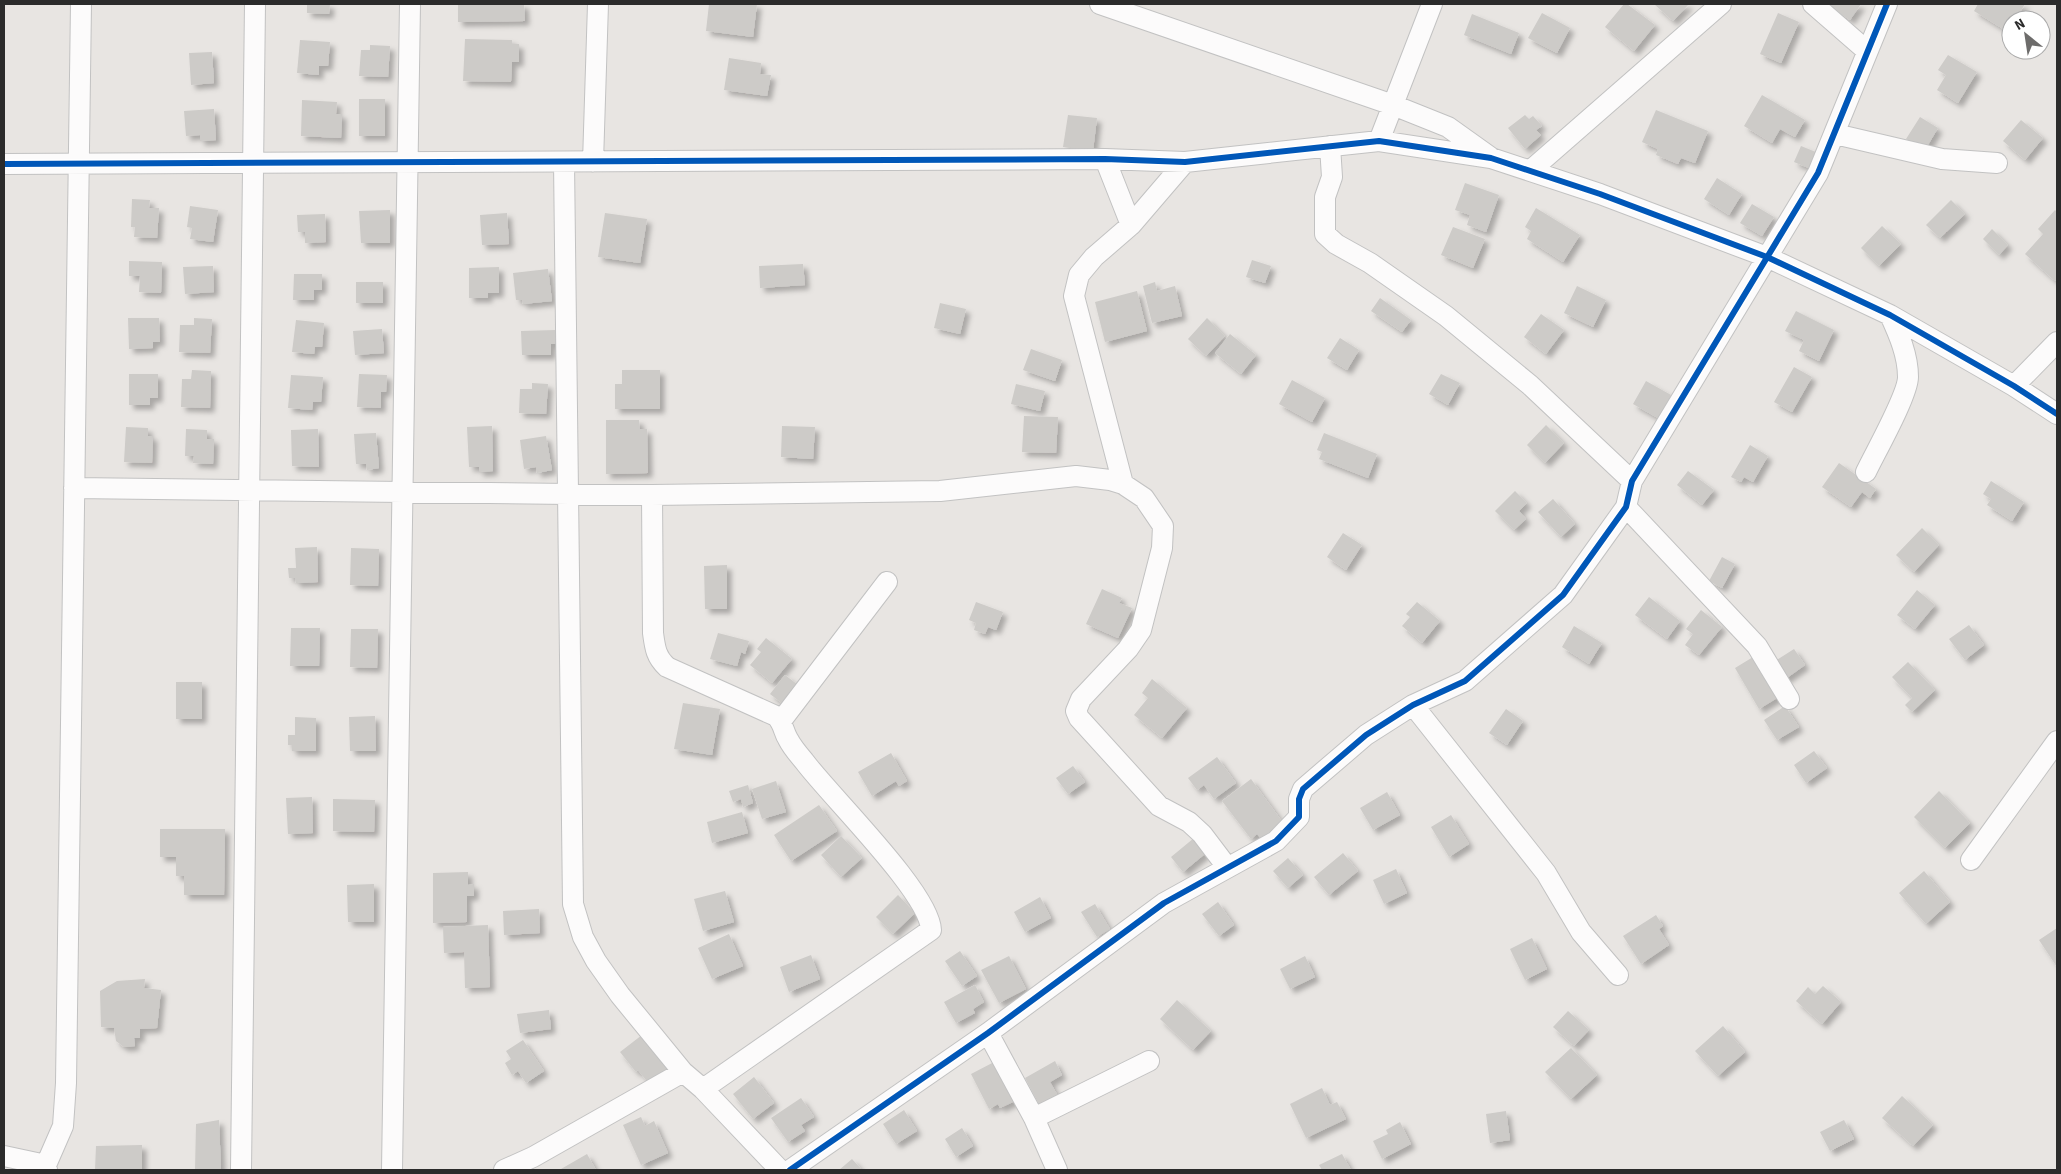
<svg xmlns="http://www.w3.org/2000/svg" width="2061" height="1174" viewBox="0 0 2061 1174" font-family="'Source Sans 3',sans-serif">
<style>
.building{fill:#cdcbc8;filter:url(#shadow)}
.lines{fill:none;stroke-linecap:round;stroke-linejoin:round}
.minor-casing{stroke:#c2c2c2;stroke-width:22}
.minor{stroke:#fcfbfb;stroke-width:20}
.cycleway-casing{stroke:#fff;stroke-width:9}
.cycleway{stroke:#0057b8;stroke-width:6}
</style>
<defs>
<filter id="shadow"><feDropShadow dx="4.5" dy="4.5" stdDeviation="2.5" flood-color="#0004"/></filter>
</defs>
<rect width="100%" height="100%" fill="#e8e5e2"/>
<path class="building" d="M 307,4 L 330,4 L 329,14 L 307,13 Z
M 458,4 L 524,4 L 525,21 L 458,22 Z
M 709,4 L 757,4 L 753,37 L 706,31 Z
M 1624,4 L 1627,4 L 1655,25 L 1634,51 L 1605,27 Z
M 1654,4 L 1689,4 L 1673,21 Z
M 1826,4 L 1861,4 L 1850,20 Z
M 1978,4 L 2025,4 L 2015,20 L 2011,20 L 2011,27 L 2008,32 L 1974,11 Z
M 1542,13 L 1570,28 L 1557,53 L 1528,38 Z
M 1778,13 L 1799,22 L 1781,63 L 1760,54 Z
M 1472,14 L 1519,33 L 1511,54 L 1464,35 Z
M 465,39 L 512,40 L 512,44 L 519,44 L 519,62 L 512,62 L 511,82 L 463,81 Z
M 300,40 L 330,42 L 328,66 L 319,66 L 319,75 L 297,73 Z
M 370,45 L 390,46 L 388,77 L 359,76 L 361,50 L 370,50 Z
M 212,52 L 214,83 L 191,85 L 189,53 Z
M 1948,55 L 1977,72 L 1958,103 L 1937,90 L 1946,75 L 1938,70 Z
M 729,58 L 761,63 L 760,74 L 771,75 L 767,96 L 724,90 Z
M 1762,95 L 1805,120 L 1795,137 L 1780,129 L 1772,143 L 1744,126 Z
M 359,99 L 385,99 L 385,136 L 359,136 Z
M 302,100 L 337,102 L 336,114 L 342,114 L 341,138 L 301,136 Z
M 214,109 L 216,140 L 200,141 L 200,135 L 186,136 L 184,111 Z
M 1656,110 L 1708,131 L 1695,163 L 1681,158 L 1678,164 L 1656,155 L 1658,149 L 1642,142 Z
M 1068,115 L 1097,118 L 1093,151 L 1063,147 Z
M 1525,115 L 1529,119 L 1533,116 L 1542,126 L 1536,130 L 1541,135 L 1525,149 L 1508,128 Z
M 1920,117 L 1938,128 L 1925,150 L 1906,139 Z
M 2021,120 L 2043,138 L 2025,160 L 2003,141 Z
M 1801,146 L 1823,155 L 1816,171 L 1794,162 Z
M 1717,178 L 1742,194 L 1729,215 L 1704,199 Z
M 1465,183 L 1499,195 L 1486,232 L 1467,225 L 1470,215 L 1455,210 Z
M 132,199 L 150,200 L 149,208 L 159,208 L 157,238 L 134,237 L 135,227 L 131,227 Z
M 1951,200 L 1965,214 L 1940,238 L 1926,225 Z
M 1752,204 L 1774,217 L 1762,236 L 1740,223 Z
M 190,206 L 218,210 L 213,242 L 190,239 L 192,228 L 187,227 Z
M 1536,208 L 1580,235 L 1563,262 L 1527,239 L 1531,231 L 1525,227 Z
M 390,210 L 390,243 L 361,243 L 359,211 Z
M 2055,210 L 2057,212 L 2057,278 L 2055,281 L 2025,254 L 2043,234 L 2038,229 Z
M 507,213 L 509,244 L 482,245 L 480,215 Z
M 605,213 L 647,219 L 640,263 L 598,257 Z
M 325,214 L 326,242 L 305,243 L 305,232 L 298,232 L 297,215 Z
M 1882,226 L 1901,244 L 1879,266 L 1861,248 Z
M 1453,227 L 1485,239 L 1473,268 L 1441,255 Z
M 1992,229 L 2008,245 L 1999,255 L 1983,239 Z
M 1252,260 L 1271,266 L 1265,283 L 1246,277 Z
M 129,261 L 162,262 L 161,293 L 139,292 L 140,276 L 129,276 Z
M 803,264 L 805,285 L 760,288 L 759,266 Z
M 213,266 L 214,292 L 185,294 L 183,267 Z
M 499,267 L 499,293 L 488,293 L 488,298 L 469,298 L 469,268 Z
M 548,269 L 552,301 L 523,304 L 522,300 L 516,300 L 513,273 Z
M 294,274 L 322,274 L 322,290 L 314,290 L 314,300 L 293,300 Z
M 356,282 L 383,282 L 383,303 L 356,303 Z
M 1155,282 L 1157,291 L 1175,286 L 1182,316 L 1152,323 L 1143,286 Z
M 1577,286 L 1606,300 L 1593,327 L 1564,313 Z
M 1137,291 L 1147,331 L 1105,342 L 1095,302 Z
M 1380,298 L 1411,320 L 1402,332 L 1371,311 Z
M 940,303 L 966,309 L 960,334 L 934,328 Z
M 1796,311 L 1834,330 L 1819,361 L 1799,351 L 1804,340 L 1785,331 Z
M 1541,314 L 1564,330 L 1546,354 L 1524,337 Z
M 128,318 L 159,318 L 160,342 L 153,342 L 153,348 L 129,349 Z
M 194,318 L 212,319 L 210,353 L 179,352 L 180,325 L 194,325 Z
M 1207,318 L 1225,336 L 1206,356 L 1188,339 Z
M 296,320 L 324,323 L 322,347 L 315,347 L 314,354 L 292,352 Z
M 382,329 L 384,353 L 355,355 L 353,331 Z
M 556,330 L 556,344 L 551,344 L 551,355 L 522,355 L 521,331 Z
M 1230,334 L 1256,355 L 1241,374 L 1215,353 Z
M 1340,338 L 1359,350 L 1347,370 L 1327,358 Z
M 1031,349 L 1062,360 L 1055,381 L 1023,370 Z
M 1794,367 L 1812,377 L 1792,412 L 1774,402 Z
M 192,370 L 211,371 L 210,408 L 181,407 L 182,379 L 191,379 Z
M 622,370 L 660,370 L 660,409 L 615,409 L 615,384 L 622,384 Z
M 129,374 L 158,374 L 158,398 L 150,398 L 150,405 L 129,405 Z
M 359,374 L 387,375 L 386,392 L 381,392 L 381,408 L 357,407 Z
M 1441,374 L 1460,383 L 1448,405 L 1429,394 Z
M 291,375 L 323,377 L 321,402 L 313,402 L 312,410 L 288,408 Z
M 1292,380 L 1325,398 L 1312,422 L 1279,404 Z
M 1646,381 L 1671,395 L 1658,418 L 1633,404 Z
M 532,383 L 548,384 L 546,414 L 519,413 L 520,389 L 532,389 Z
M 1016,384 L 1045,391 L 1040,411 L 1011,404 Z
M 1024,416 L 1058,417 L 1056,453 L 1022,452 Z
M 606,420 L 639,420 L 640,429 L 647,429 L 648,473 L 606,474 Z
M 1546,425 L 1564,443 L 1545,463 L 1527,445 Z
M 492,426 L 493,471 L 479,472 L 479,467 L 469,467 L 467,427 Z
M 782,426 L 815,427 L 813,459 L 781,457 Z
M 126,427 L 148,428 L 148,436 L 153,436 L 152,463 L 124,462 Z
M 186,429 L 207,430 L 207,439 L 214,439 L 213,464 L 193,463 L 194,456 L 185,456 Z
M 318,429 L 319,467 L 292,466 L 291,430 Z
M 376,433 L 379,468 L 367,470 L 366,464 L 356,464 L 354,434 Z
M 1324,433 L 1377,454 L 1368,478 L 1319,459 L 1322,452 L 1317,450 Z
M 546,436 L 552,470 L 537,473 L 536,467 L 524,469 L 520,440 Z
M 1750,445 L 1768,456 L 1753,482 L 1744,477 L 1741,482 L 1731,477 Z
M 1839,463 L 1876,489 L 1870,498 L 1862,492 L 1851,507 L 1822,487 Z
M 1688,471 L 1714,490 L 1702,505 L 1677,485 Z
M 1991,481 L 2024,502 L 2012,521 L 1987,505 L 1991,499 L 1983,494 Z
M 1515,491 L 1527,503 L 1519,511 L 1526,519 L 1514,530 L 1495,511 Z
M 1553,499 L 1575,524 L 1561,537 L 1538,512 Z
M 1922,528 L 1939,545 L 1914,572 L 1896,555 Z
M 1343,533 L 1362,545 L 1346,570 L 1327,557 Z
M 317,547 L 318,582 L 296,583 L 295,578 L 289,578 L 288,568 L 296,568 L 295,548 Z
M 351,548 L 379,549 L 378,586 L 350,585 Z
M 1722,557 L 1735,564 L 1722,588 L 1709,581 Z
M 727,565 L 727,609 L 705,609 L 704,566 Z
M 1102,589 L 1122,598 L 1119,603 L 1132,608 L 1118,638 L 1086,624 Z
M 1917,590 L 1935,605 L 1915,629 L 1897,615 Z
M 1649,597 L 1680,621 L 1667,639 L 1635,615 Z
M 976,602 L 1003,612 L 996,630 L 988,627 L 985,634 L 974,630 L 976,623 L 969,620 Z
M 1417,602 L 1440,621 L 1422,643 L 1402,626 L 1410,617 L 1406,614 Z
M 1701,610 L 1722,627 L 1699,655 L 1685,645 L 1693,634 L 1686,629 Z
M 1969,625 L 1984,645 L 1965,660 L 1949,639 Z
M 1574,626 L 1602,643 L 1589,664 L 1562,647 Z
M 291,628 L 320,628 L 319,666 L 290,666 Z
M 351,629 L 378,629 L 377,668 L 350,667 Z
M 718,633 L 749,641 L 745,654 L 741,652 L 737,666 L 710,659 Z
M 766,638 L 792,659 L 772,683 L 750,665 L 761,652 L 757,649 Z
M 1794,649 L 1805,665 L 1784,680 L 1772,663 Z
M 1758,654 L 1782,695 L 1759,709 L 1735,668 Z
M 1908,662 L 1935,690 L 1912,712 L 1905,705 L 1912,698 L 1892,677 Z
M 785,675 L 802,688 L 787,707 L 770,694 Z
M 1152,679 L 1187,708 L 1162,738 L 1134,715 L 1148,698 L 1142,693 Z
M 176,682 L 202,682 L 202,719 L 176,719 Z
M 683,703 L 720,709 L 712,755 L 674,749 Z
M 1785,706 L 1799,727 L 1777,740 L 1764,720 Z
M 1506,709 L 1523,721 L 1507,745 L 1489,733 Z
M 375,716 L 376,751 L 350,751 L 349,717 Z
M 295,717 L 316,718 L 316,751 L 292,751 L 292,745 L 288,745 L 288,735 L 295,735 Z
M 1814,751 L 1827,768 L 1806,783 L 1794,765 Z
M 891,753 L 907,781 L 899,786 L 896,781 L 872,796 L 858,772 Z
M 1217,757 L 1236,783 L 1214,799 L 1204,785 L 1197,790 L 1188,778 Z
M 1073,766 L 1085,782 L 1068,794 L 1056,778 Z
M 1251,779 L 1286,827 L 1265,843 L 1257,834 L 1251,839 L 1222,801 Z
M 776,781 L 786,812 L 762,819 L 752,789 Z
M 748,785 L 753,803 L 743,807 L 741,799 L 733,802 L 729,791 Z
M 1939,791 L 1970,823 L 1945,848 L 1914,817 Z
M 1387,792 L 1400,815 L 1373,830 L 1360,808 Z
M 312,797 L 313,833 L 288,834 L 286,798 Z
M 333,799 L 375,800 L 374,832 L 333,831 Z
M 819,805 L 837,831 L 791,861 L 774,835 Z
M 742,812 L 748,833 L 712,843 L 707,822 Z
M 1451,815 L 1469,844 L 1449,857 L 1431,827 Z
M 160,829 L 225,829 L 224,895 L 184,895 L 184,876 L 176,876 L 176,857 L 160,857 Z
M 841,836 L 862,858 L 841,877 L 821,855 Z
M 1194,838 L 1206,853 L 1183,872 L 1171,857 Z
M 1343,853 L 1358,871 L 1329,895 L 1314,877 Z
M 1288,858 L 1303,875 L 1288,888 L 1273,871 Z
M 1396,869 L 1407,893 L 1384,904 L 1373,880 Z
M 1924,871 L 1950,902 L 1926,924 L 1899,893 Z
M 468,872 L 468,885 L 474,884 L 474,896 L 467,896 L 467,922 L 433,923 L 433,873 Z
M 374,884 L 374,922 L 348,922 L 347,885 Z
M 725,891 L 734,922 L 703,931 L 694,899 Z
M 898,895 L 915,913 L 893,934 L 876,917 Z
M 1040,897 L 1051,918 L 1025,932 L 1014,912 Z
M 1218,902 L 1234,925 L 1219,936 L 1202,914 Z
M 1095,904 L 1110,929 L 1097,937 L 1081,912 Z
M 539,909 L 540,933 L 504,935 L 503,911 Z
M 1656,915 L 1663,926 L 1659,929 L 1669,945 L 1641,964 L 1623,936 Z
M 488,925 L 490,987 L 465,988 L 464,952 L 444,953 L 443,927 Z
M 2057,928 L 2057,967 L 2039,940 Z
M 729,934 L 743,966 L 712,979 L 698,948 Z
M 1532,938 L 1547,969 L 1525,980 L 1510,949 Z
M 960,951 L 977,976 L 962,986 L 945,961 Z
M 811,955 L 820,979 L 789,992 L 780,967 Z
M 1009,956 L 1026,989 L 999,1003 L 981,970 Z
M 1305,956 L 1315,977 L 1290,989 L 1280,969 Z
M 145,979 L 144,988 L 161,990 L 157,1028 L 140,1029 L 140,1038 L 134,1038 L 135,1046 L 124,1047 L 116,1041 L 114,1028 L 101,1027 L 100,991 L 117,981 Z
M 975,985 L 984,1002 L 973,1009 L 975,1013 L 956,1023 L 944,1002 Z
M 1823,986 L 1841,1002 L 1822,1024 L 1796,1001 L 1808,987 L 1815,994 Z
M 1177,1000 L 1211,1031 L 1193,1050 L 1160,1019 Z
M 549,1010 L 551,1029 L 520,1033 L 517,1014 Z
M 1568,1011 L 1589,1030 L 1574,1046 L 1553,1027 Z
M 1723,1026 L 1745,1052 L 1718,1076 L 1695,1051 Z
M 642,1035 L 669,1069 L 650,1085 L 638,1070 L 636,1072 L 620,1052 Z
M 523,1040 L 544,1071 L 526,1083 L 518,1071 L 512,1075 L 505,1063 L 511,1059 L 506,1051 Z
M 1571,1048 L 1597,1075 L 1571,1099 L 1545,1072 Z
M 996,1061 L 1015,1101 L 1000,1108 L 998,1104 L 989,1109 L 971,1074 Z
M 1055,1061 L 1062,1075 L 1050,1082 L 1059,1098 L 1041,1108 L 1025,1078 Z
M 754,1077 L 774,1103 L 753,1119 L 733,1094 Z
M 1322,1088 L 1330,1105 L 1337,1102 L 1346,1119 L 1306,1138 L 1290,1104 Z
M 1902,1096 L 1933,1125 L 1913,1146 L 1882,1118 Z
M 801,1098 L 814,1117 L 801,1125 L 805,1131 L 788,1142 L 771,1118 Z
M 904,1110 L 917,1131 L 896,1144 L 883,1124 Z
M 1506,1111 L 1510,1140 L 1490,1143 L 1486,1114 Z
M 641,1117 L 645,1126 L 654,1121 L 668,1153 L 641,1165 L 623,1125 Z
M 219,1120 L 221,1170 L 195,1170 L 196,1124 Z
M 1844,1120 L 1854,1139 L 1830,1151 L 1820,1132 Z
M 1400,1122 L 1411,1144 L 1382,1159 L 1373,1141 L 1388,1134 L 1386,1130 Z
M 962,1128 L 973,1146 L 956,1157 L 945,1139 Z
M 142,1145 L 142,1170 L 95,1170 L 96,1146 Z
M 587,1154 L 596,1170 L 561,1170 L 561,1169 Z
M 1342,1154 L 1351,1170 L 1322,1170 L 1319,1165 Z
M 852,1159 L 862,1170 L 839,1170 Z"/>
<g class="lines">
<g class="minor-casing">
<path id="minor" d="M 1100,4 L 1393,105 L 1448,127 L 1490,157
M 1813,4 L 1867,51
M 1835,134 L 1942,159 L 1997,163
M 1379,141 L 1432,4
M 1330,146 L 1332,177 L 1325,197 L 1325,234 L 1336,244 L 1370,263 L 1446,316 L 1530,385 L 1632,481
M 1105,159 L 1131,225 L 1094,257 L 1079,275 L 1074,296 L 1123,484
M 564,162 L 573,904 L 583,937 L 596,961 L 620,995 L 683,1072 L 703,1089 L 780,1170
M 593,162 L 598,4
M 4,164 L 1105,159 L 1185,162 L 1379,141 L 1491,158 L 1600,194 L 1767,257 L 1890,315 L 2014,386 L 2057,414
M 1531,170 L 1721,4
M 1131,225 L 1185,162
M 2014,386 L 2057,342
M 1866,472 C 1875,453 1908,395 1908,377 C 1908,355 1899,335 1890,315
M 74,488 L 652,495 L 940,491 L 1076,476 L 1110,480 L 1123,484 L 1144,498 L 1163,526 L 1162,548 L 1141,630 L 1128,649 L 1081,699 L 1076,711 L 1079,718 L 1159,806 L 1189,822 L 1202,834 L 1227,867
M 652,495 L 653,633 C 655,648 656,657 667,667 L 776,716 C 784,724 783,731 788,739 C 792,747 798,754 804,761 C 830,796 930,893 931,930 L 703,1089
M 1626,507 L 1757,646 L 1789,699
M 1413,705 L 1546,873 L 1581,932 L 1618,975
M 781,721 L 887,582
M 1971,860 L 2057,741
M 988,1033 L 1034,1118 L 1057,1170
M 1034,1118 L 1149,1061
M 4,1156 L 46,1165
M 47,1170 L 46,1165 L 63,1126 L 66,1083 L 81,4
M 241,1170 L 255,4
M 392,1170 L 410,4
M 504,1170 L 533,1157 L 683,1072
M 790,1170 L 988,1033 L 1164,903 L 1276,841 L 1299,817 L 1299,799 L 1303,789 L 1366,735 L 1413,705 L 1465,681 L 1563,595 L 1626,507 L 1632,481 L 1818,173 L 1887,4"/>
</g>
<use href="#minor" class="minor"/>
<g class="cycleway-casing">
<path id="cycleway" d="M 4,164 L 1105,159 L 1185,162 L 1379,141 L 1491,158 L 1600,194 L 1767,257 L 1890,315 L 2014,386 L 2057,414
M 790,1170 L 988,1033 L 1164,903 L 1276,841 L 1299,817 L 1299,799 L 1303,789 L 1366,735 L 1413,705 L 1465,681 L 1563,595 L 1626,507 L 1632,481 L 1818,173 L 1887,4"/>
</g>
<use href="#cycleway" class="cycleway"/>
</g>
<rect width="2061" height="1174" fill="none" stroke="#2b2b2b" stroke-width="10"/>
<g transform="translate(2026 35) rotate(330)"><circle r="24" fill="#ffffff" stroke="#aaaaaa"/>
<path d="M0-4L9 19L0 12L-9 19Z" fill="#6d6c6b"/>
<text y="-8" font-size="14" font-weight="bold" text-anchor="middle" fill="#2b2b2b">N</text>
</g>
</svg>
